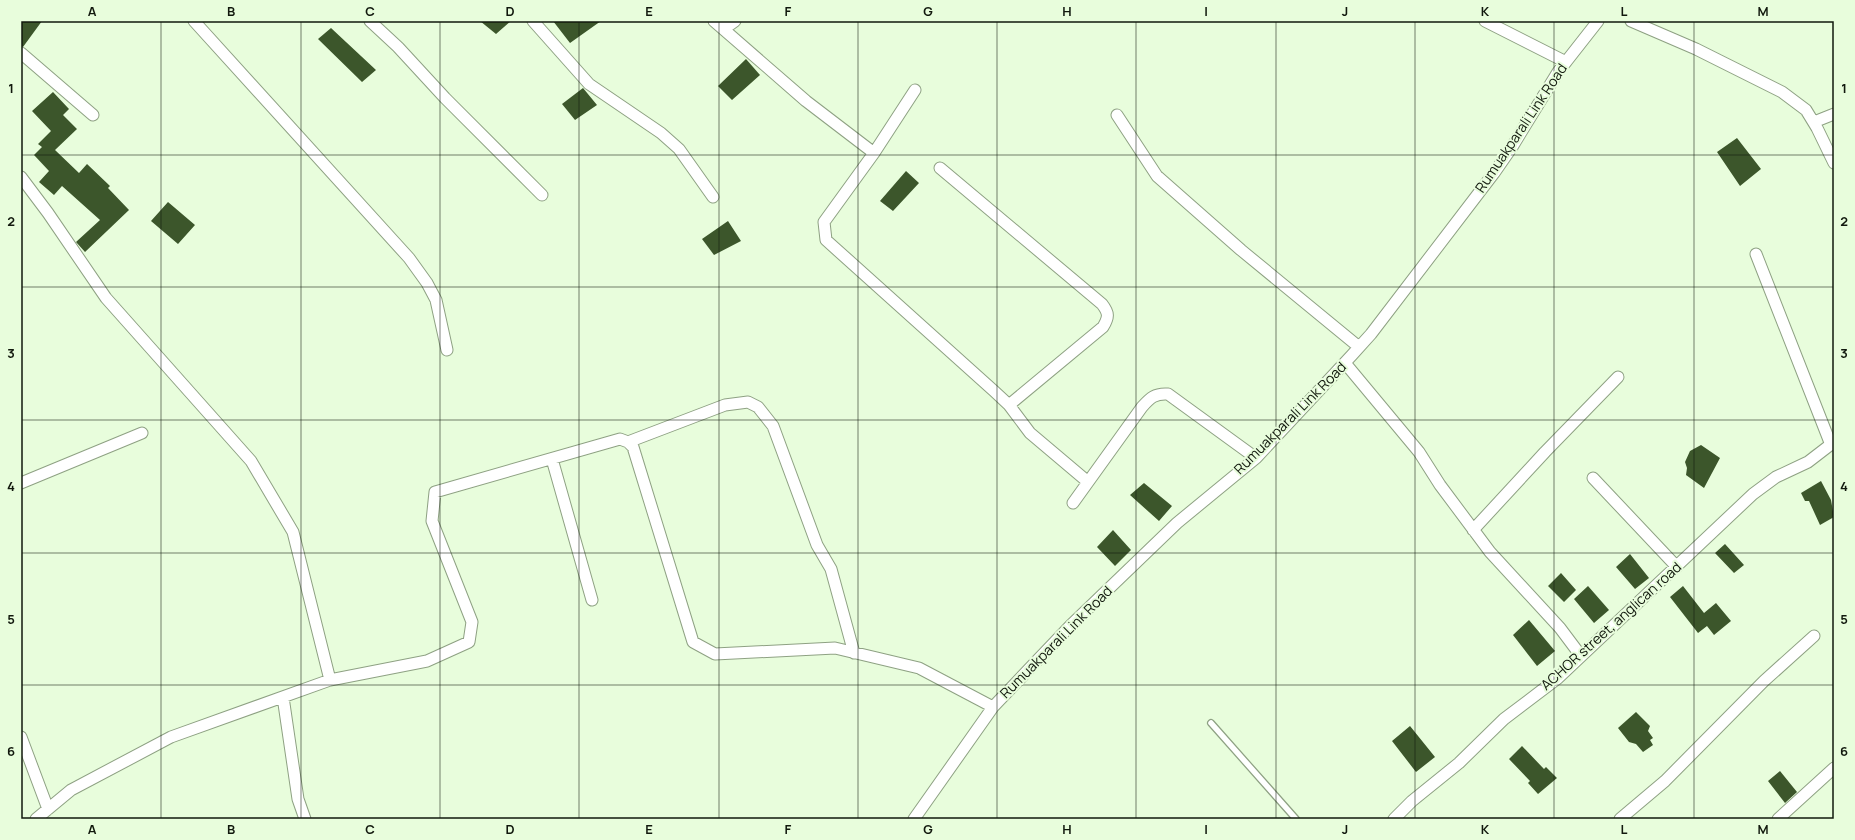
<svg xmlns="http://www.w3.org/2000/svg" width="1855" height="840" viewBox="0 0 1855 840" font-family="Manrope,sans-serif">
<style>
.building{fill:#3c562b}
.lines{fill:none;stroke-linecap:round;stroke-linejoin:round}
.service-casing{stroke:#8ea183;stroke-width:8}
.minor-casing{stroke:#8ea183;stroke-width:13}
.service{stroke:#fff;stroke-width:5.5}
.minor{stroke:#fff;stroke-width:11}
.grid{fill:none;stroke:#11180d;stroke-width:1;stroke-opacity:0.55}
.labels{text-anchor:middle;stroke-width:4;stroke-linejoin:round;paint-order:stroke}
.street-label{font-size:14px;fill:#11180d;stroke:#e8fddc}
.neatline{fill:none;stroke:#11180d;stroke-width:1.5}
.grid-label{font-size:13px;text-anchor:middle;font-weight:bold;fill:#11180d}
</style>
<rect width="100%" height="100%" fill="#e8fddc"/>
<path class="building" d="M 21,21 L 42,21 L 23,47 L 21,46 Z
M 480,21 L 511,21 L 496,34 Z
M 553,21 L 601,21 L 570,43 Z
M 331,28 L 376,70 L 362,82 L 318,39 Z
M 746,59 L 760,75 L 732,100 L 718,86 Z
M 583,88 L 597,105 L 575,120 L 562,104 Z
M 53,92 L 69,109 L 63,115 L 77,129 L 55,150 L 79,173 L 87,164 L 110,186 L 108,188 L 129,210 L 85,252 L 76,242 L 100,220 L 62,186 L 54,195 L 39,182 L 49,171 L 34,155 L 42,147 L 38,144 L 51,131 L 32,111 Z
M 1737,138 L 1761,169 L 1740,186 L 1717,152 Z
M 906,171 L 919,183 L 893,211 L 880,201 Z
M 168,202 L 195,225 L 178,244 L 151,221 Z
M 728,221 L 741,241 L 714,255 L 702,239 Z
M 1701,445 L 1720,458 L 1704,488 L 1686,475 L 1687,468 L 1685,462 L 1690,451 Z
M 1821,481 L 1831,500 L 1834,517 L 1820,525 L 1809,501 L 1805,501 L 1801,493 Z
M 1144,483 L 1172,506 L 1159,521 L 1130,495 Z
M 1113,530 L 1131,550 L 1115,566 L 1097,547 Z
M 1725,544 L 1744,565 L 1734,573 L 1715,553 Z
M 1630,554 L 1649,578 L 1635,589 L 1616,567 Z
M 1561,573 L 1576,590 L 1564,602 L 1548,586 Z
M 1588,586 L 1609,610 L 1594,623 L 1574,599 Z
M 1683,586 L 1704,613 L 1716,603 L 1731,621 L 1714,635 L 1707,626 L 1698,633 L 1670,597 Z
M 1529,620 L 1555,651 L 1537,666 L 1513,635 Z
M 1636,712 L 1650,726 L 1648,731 L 1653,738 L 1650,740 L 1653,745 L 1643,752 L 1636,744 L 1629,742 L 1618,728 Z
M 1410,726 L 1435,757 L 1416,772 L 1392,741 Z
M 1522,746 L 1544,769 L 1546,767 L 1557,778 L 1538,794 L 1528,783 L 1530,781 L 1509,759 Z
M 1780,771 L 1797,792 L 1785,803 L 1768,781 Z"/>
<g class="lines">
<g class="service-casing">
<path id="service" d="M 1211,723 L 1296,819"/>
</g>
<g class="minor-casing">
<path id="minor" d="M 194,21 L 409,258 L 427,283 L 436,300 L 447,350
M 370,21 L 398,47 L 445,98 L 542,195
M 533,21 L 589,84 L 661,133 L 679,149 L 713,197
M 714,21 L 806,101 L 874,153
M 1485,21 L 1566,62
M 1631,21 L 1696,49 L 1782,92 L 1806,110 L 1817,128 L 1834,163
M 724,29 L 735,21
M 21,53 L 93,115
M 915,90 L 874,153 L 824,222 L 826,240 L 994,391 L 1009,405 L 1030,433 L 1088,482
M 1117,115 L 1157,176 L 1241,250 L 1359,347
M 1814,122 L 1834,114
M 940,168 L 1102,304 C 1109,313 1109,317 1103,327 L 1009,405
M 21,177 L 48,213 L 106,298 L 251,461 L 293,532 L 330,680
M 1756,254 L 1831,445
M 1345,363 L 1419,452 L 1440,485 L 1490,552 L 1560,628 L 1581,656
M 628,442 L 725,405 L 748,402 L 758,407 L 773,426 L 817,545 L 831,569 L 854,653
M 552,459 L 592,600
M 1593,478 L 1677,567
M 21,483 L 142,433
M 1073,503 L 1142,407 C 1150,398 1155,393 1168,394 L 1256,458
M 1473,530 L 1545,452 L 1618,377
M 283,697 L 298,799 L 305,819
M 21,737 L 48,809
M 36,819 L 71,790 L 171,737 L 330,680 L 427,661 L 469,642 L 472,622 L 432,521 L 435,492 L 620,439 L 628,442 L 633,447 L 693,642 L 715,654 L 835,648 L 919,668 L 993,707
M 914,819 L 993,707 L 1070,626 L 1177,523 L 1256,458 L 1352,355 L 1371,334 L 1494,173 L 1512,147 L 1558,72 L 1598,21
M 1394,819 L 1412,801 L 1459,763 L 1504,719 L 1558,678 L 1753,494 L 1776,477 L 1808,462 L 1834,442
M 1620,819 L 1665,781 L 1764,681 L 1814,636
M 1778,819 L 1834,768"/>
</g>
<use href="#service" class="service"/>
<use href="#minor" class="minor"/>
</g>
<path class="grid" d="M 161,21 L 161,819M 301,21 L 301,819M 440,21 L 440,819M 579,21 L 579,819M 719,21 L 719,819M 858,21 L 858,819M 997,21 L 997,819M 1136,21 L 1136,819M 1276,21 L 1276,819M 1415,21 L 1415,819M 1554,21 L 1554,819M 1694,21 L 1694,819M 21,155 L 1834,155M 21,287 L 1834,287M 21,420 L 1834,420M 21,553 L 1834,553M 21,685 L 1834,685"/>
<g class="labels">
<g class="street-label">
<text transform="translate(1521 128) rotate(-56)" y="5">Rumuakparali Link Road</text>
<text transform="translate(1290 418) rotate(-45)" y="5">Rumuakparali Link Road</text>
<text transform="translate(1611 626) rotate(-42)" y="5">ACHOR street, anglican road</text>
<text transform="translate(1056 642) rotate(-45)" y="5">Rumuakparali Link Road</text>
</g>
</g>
<rect width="1855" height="840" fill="none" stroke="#e8fddc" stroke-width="44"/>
<rect x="22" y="22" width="1811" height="796" class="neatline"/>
<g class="grid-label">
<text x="92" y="16">A</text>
<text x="231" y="16">B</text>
<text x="370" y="16">C</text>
<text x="510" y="16">D</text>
<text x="649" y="16">E</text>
<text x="788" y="16">F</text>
<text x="928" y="16">G</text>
<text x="1067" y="16">H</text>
<text x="1206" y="16">I</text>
<text x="1345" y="16">J</text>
<text x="1485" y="16">K</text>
<text x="1624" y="16">L</text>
<text x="1763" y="16">M</text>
<text x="11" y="93">1</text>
<text x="1844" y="93">1</text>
<text x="11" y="226">2</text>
<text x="1844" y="226">2</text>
<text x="11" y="358">3</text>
<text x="1844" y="358">3</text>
<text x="11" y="491">4</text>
<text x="1844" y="491">4</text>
<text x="11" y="624">5</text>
<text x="1844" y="624">5</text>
<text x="11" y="756">6</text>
<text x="1844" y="756">6</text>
<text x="92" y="834">A</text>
<text x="231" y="834">B</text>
<text x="370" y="834">C</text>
<text x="510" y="834">D</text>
<text x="649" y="834">E</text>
<text x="788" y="834">F</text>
<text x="928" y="834">G</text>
<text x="1067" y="834">H</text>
<text x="1206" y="834">I</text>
<text x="1345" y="834">J</text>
<text x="1485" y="834">K</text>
<text x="1624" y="834">L</text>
<text x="1763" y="834">M</text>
</g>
</svg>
